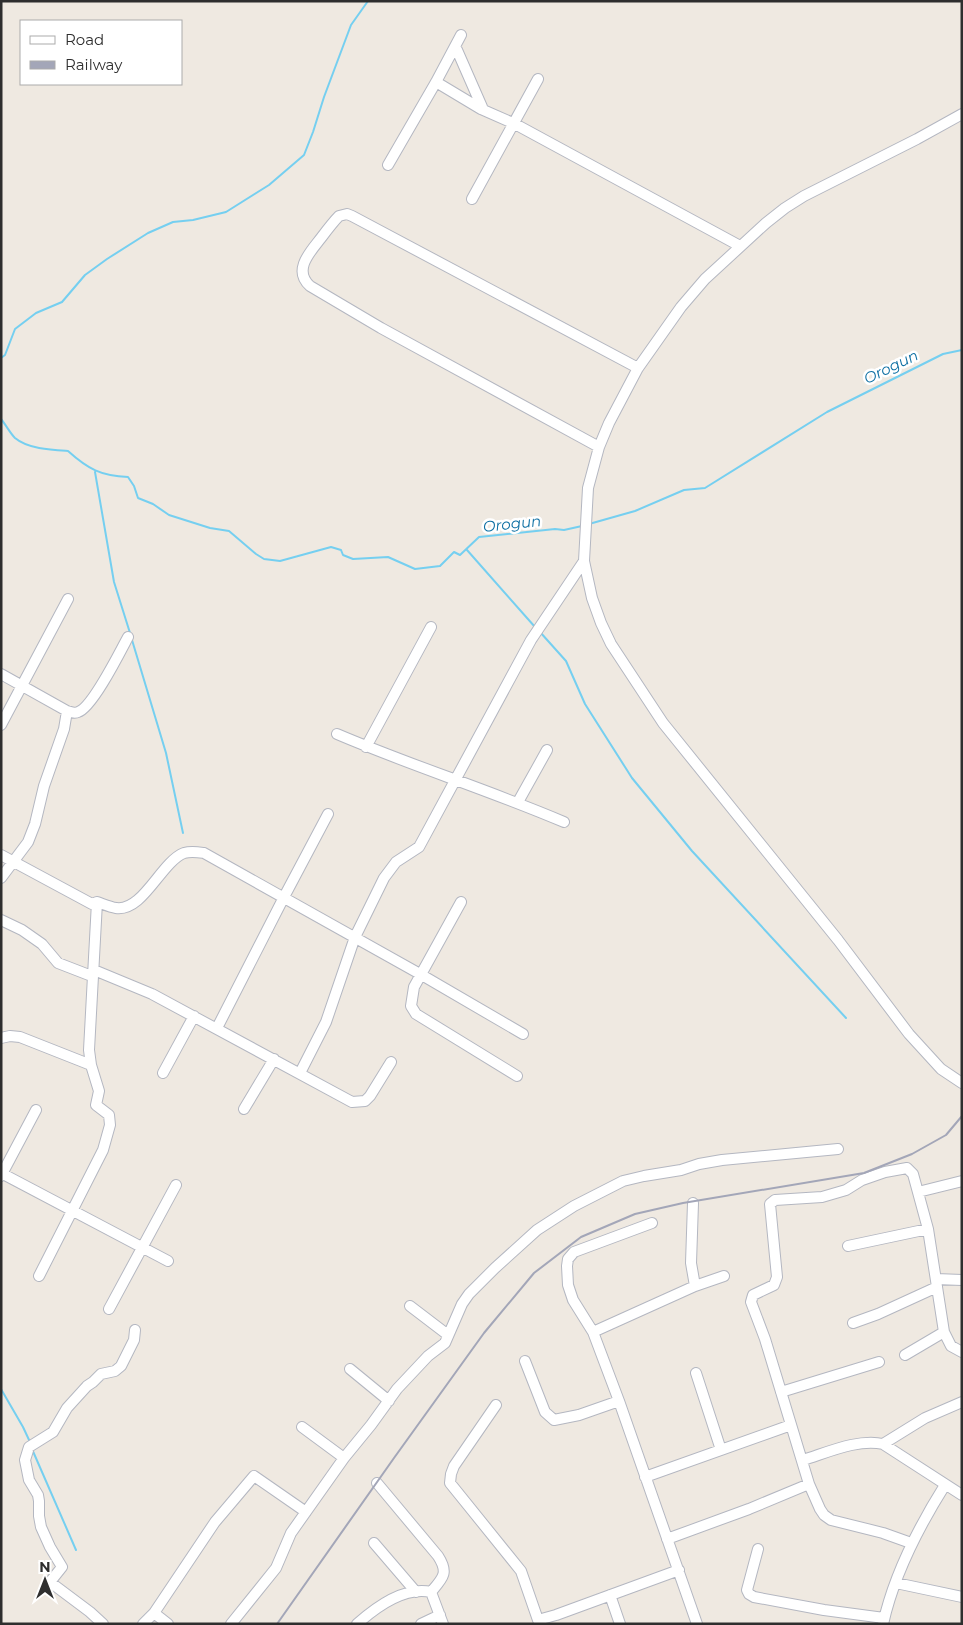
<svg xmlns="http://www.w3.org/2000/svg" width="963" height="1625" viewBox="0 0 963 1625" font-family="Montserrat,sans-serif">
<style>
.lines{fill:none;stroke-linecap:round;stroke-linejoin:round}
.stream{stroke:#75cff0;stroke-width:2}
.minor-casing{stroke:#b4b7c1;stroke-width:12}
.minor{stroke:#fff;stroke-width:10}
.rail{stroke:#a3a6b8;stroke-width:2}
.labels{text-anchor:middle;stroke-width:5;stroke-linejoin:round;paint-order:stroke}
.water-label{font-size:15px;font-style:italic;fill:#0d6fa3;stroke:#fff}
</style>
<rect width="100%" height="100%" fill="#efe9e1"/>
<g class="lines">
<path class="stream" d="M 1,358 L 5,355 L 15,329 L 36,313 L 62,302 L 85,275 L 107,259 L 148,233 L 173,222 L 193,220 L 226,212 L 269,185 L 304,155 L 313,132 L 324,97 L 351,25 L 368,1
M 1,419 C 6,425 10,433 15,438 C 28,449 52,450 68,451 C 88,469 101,476 128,477 L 134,486 L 138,498 L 153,504 L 169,515 L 210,528 L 229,531 L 256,554 L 264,559 L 280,561 L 331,547 L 341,550 L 343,555 L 353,559 L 388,557 L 415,569 L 440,566 L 454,552 L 460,555 L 479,537 L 555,529 L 564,530 L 582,526
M 95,472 L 114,582 L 130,633
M 589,524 L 635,511 L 684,490 L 705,488 L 827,412 L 943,354 L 962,350
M 467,550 L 535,627
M 540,632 L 566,661 L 585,704 L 632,778 L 692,851 L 846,1018
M 132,640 L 166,753 L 183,833
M 1,1389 L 23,1427 L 30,1442
M 32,1449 L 76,1550"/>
<g class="minor-casing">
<path id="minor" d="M 457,50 L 482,107 L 481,109
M 436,82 L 481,109 L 515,124 L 740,246
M 962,114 L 917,139 L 804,196 L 785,208 L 766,223 L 705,279 L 681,307 L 638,368 L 609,423 L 599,447 L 588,488 L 584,561 L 592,598 L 601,623 L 611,644 L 663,723 L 838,940 L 909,1034 L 941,1069 L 962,1083
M 388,165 L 436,82 L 461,35
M 472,199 L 538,79
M 599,447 L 381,328 L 310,286 C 292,270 311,251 321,238 C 327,230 333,222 339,216 L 347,214 L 352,216 L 638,368
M 1,674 L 67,711
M 1,725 L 68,599
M 337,734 C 412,766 489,790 564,822
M 366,747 L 431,627
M 518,802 L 547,750
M 1,855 L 92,904 L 97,902 C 103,904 110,907 116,908 C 143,912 161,862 184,853 C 191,851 197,852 204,853 L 420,974 L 523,1034
M 1,878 L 28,842 L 35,824 L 44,786 L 64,729 L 67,711 C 71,712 74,714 78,712 C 92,708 120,652 128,637
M 461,902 L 414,987 L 411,1006 L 416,1014 L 517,1076
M 1,920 L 22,930 L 42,944 L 58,963 L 89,975 L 94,970 L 152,994 L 352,1102 L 365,1101 L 370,1096 L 391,1062
M 217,1028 L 284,897 L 328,814
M 1,1038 L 10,1036 L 20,1037 L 91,1065
M 163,1073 L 194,1016
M 300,1073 L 326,1022 L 355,937 L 384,878 L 396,862 L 419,847 L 531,640 L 584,561
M 244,1109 L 274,1059
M 1,1173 L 168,1261
M 1,1176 L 36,1110
M 918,1192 L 962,1181
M 693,1203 L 691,1263 L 695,1286
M 652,1223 L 574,1252 L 568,1259 L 567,1266 L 568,1285 L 573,1300 L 593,1332 L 619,1401 L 697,1624
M 848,1246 L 928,1229
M 39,1276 L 103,1150 L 110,1125 L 109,1115 L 96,1105 L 99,1091 L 91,1065 L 89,1050 L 97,902
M 936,1279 L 962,1280
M 410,1306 L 448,1335
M 109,1309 L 176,1185
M 853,1323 L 878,1314 L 937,1287
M 593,1332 L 695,1286 L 724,1276
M 905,1355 L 944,1332
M 525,1361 L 545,1412 L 554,1420 L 579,1415 L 619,1401
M 350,1369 L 389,1401
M 696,1373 L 721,1450
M 781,1392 L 879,1362
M 496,1405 L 454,1466 L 451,1474 L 450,1483 L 521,1571 L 538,1620 L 556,1615 L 679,1570
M 302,1427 L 344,1458
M 883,1444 L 925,1418 L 962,1402
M 803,1460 C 826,1453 859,1438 883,1444 L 962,1495
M 645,1477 L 791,1425
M 377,1483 L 438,1556 C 449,1573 443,1578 431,1592
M 667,1539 L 749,1509 L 809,1484
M 374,1543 L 416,1592
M 911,1543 L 883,1533 L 831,1520 L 824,1515 L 820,1509 L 809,1484 L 765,1339 L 751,1302 L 753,1295 L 774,1285 L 777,1277 L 770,1204 L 775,1200 L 822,1197 L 846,1190 L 862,1180 L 885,1172 L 907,1168 L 913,1174 L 928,1229 L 944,1332 L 951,1346 L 962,1352
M 758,1549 L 747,1590 L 749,1594 L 754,1597 L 824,1610 L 884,1618
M 896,1583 L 962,1597
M 431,1592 L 443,1624
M 610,1595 L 620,1624
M 154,1613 L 168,1624
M 103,1624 L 90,1612 L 50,1582 L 62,1567 L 50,1547 L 41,1527 L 39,1516 L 39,1501 L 38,1495 L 29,1480 L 25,1460 L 29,1447 L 53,1432 L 67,1408 L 87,1386 L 93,1382 L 101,1374 L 115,1371 L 121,1366 L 134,1340 L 135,1330
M 143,1624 L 154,1613 L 215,1522 L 254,1476 L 306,1512
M 231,1624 L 276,1568 L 291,1533 L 344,1458 L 371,1425 L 397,1389 L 428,1356 L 445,1343 L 462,1304 L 469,1294 L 495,1268 L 537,1230 L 574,1206 L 623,1181 L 644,1176 L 681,1170 L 699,1164 L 722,1160 L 838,1149
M 357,1624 C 376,1607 404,1586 431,1592
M 421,1624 L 440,1615
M 883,1624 C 894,1574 918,1528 945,1485"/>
</g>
<use href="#minor" class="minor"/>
<path class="rail" d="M 277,1624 L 394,1458 L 484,1333 L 534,1273 L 581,1237 L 635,1214 L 683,1203 L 864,1173 L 912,1154 L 946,1135 L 962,1116"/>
</g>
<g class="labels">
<g class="water-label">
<text transform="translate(891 367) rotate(-26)" y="5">Orogun</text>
<text transform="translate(512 524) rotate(-6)" y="5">Orogun</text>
</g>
</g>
<rect width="963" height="1625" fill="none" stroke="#2e2e2e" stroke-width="5"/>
<rect x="20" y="20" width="162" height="65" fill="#ffffff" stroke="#ababab"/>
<rect x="30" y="36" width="25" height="8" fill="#ffffff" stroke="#ababab"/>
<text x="65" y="45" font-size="15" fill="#2e2e2e">Road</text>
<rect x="30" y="61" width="25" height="8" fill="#a3a6b8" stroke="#ababab"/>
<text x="65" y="70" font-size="15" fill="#2e2e2e">Railway</text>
<g transform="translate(45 1580)" stroke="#ffffff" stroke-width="4" paint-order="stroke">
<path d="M0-4L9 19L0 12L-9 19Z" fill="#2e2e2e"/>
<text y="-8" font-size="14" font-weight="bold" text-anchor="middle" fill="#2e2e2e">N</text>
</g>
</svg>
